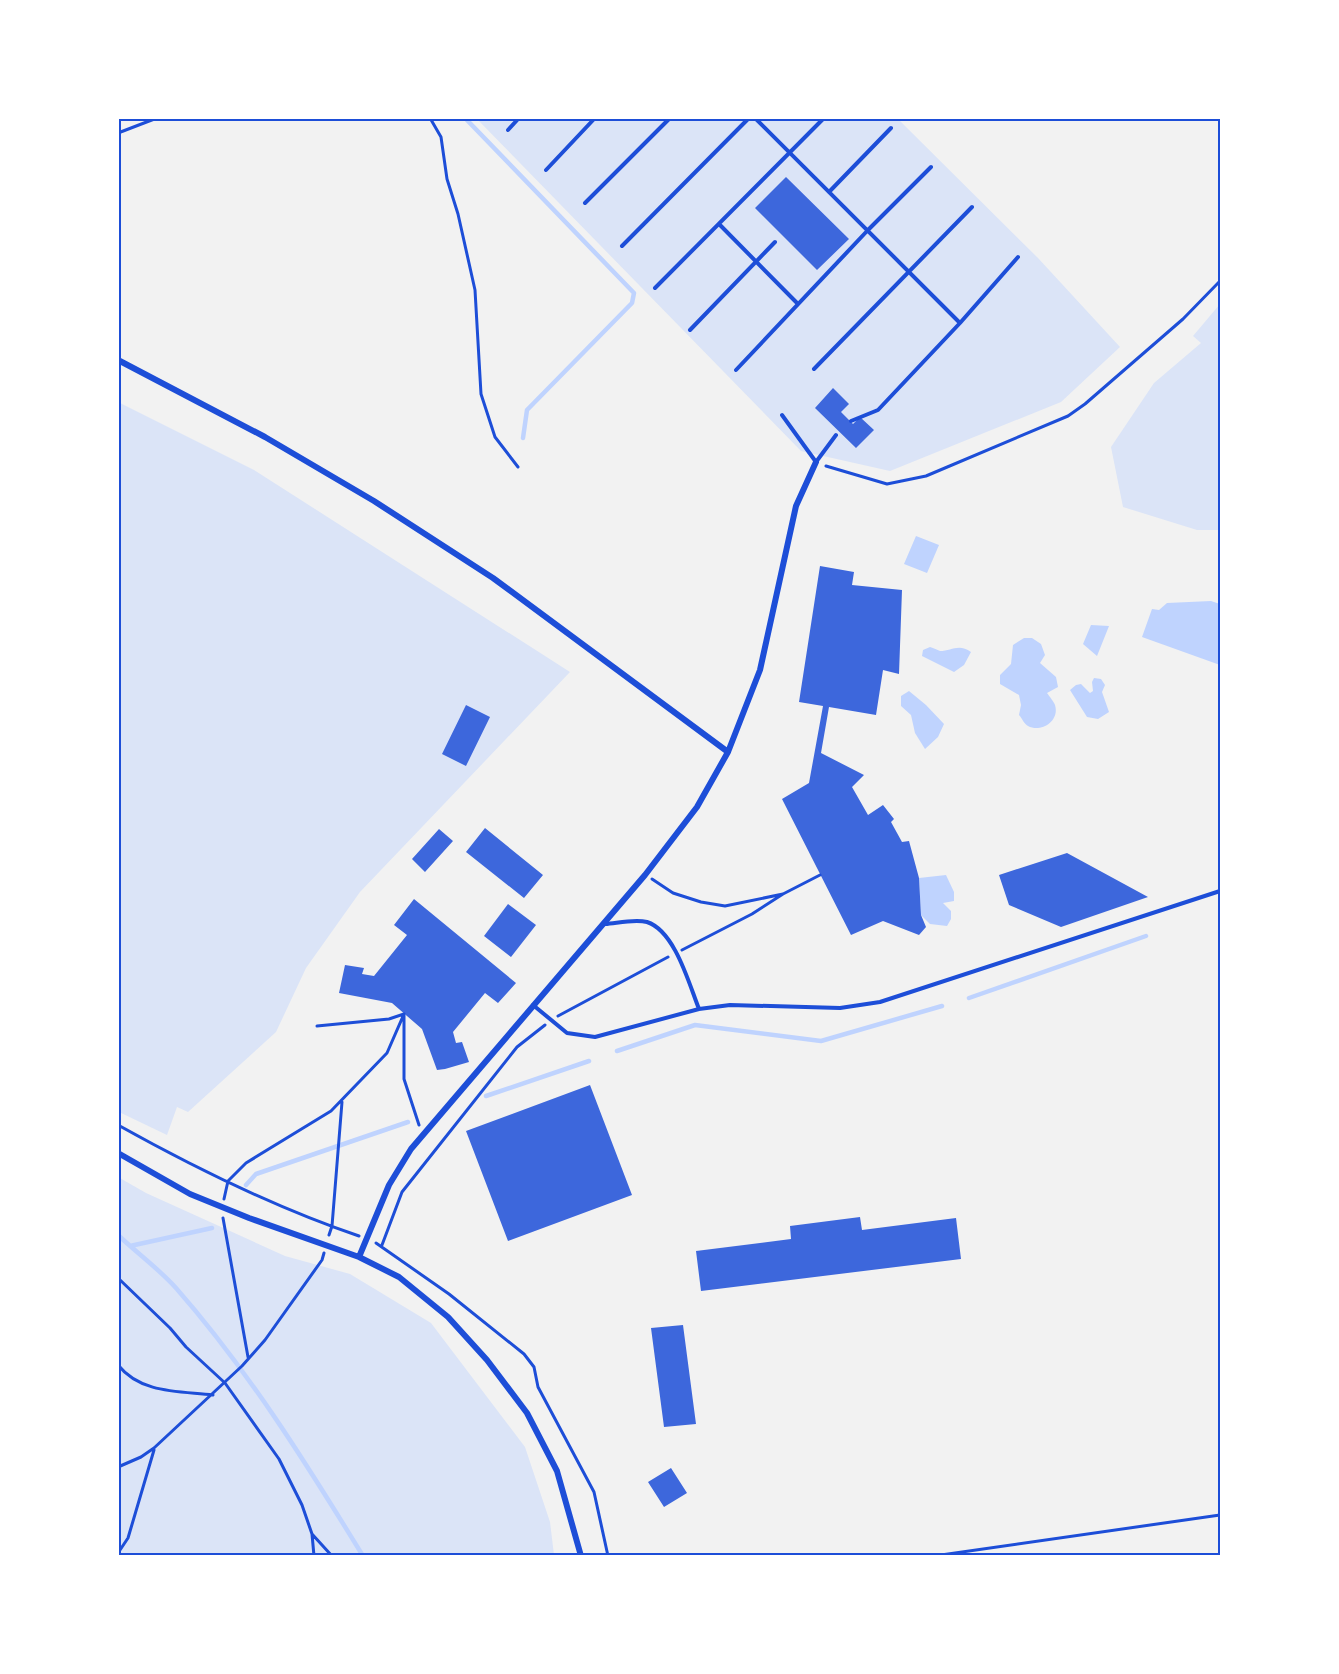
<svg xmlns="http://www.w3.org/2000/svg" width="1339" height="1674" viewBox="0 0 1339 1674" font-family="Roboto,sans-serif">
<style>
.green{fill:#dbe4f7}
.water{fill:#bfd3fe}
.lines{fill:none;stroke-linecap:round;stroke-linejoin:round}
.stream{stroke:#bfd3fe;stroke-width:4.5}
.building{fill:#3d67dc}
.path{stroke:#1d4ed8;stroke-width:3}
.service{stroke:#1d4ed8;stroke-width:4}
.minor{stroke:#1d4ed8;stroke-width:6}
.neatline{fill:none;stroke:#1d4ed8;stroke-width:2}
</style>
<rect width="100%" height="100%" fill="#f2f2f2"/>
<path class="green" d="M 477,119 L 898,119 L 1038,258 L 1120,347 L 1061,402 L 890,471 L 801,451 Z
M 1220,304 L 1220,530 L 1197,530 L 1123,507 L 1111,447 L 1154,383 L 1201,343 L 1193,336 Z
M 118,402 L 254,470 L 570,672 L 360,892 L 306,968 L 276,1032 L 188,1112 L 177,1107 L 167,1135 L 119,1112 Z
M 118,1177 L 146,1193 L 285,1256 L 350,1274 L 431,1323 L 525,1447 L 550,1522 L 554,1555 L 119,1555 Z"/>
<path class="water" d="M 916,536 L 939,545 L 927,573 L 904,564 Z
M 1211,601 L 1220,604 L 1220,665 L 1142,637 L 1152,609 L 1159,610 L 1167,603 Z
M 1091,625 L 1109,626 L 1097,656 L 1083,644 Z
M 1024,638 L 1032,638 L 1041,644 L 1045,655 L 1040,663 L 1056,677 L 1058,687 L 1047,693 C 1050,697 1054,702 1055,705 C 1060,721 1041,733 1028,726 C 1024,724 1022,718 1019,715 L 1021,705 L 1019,695 L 1000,684 L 1000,675 L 1011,664 L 1013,645 Z
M 930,647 C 934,648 937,650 940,651 C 951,651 959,643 971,652 L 964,665 L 954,672 L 922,656 L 923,650 Z
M 1094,678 L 1101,679 L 1105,685 L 1102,692 L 1109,712 L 1098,719 L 1087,717 L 1070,690 L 1076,685 L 1081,684 L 1090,693 L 1093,691 L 1092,682 Z
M 909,691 L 926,705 L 944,724 L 938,737 L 925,749 L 915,733 L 911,715 L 901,706 L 901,696 Z
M 946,875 L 954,892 L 954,901 L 943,903 L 951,911 L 951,919 L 947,926 L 930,924 L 921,915 L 919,878 Z"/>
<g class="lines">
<path class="stream" d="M 465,118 L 634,293 L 632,303 L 527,410 L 523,438
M 969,998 L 1146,936
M 617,1051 L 695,1025 L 821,1041 L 942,1006
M 486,1096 L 589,1061
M 246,1185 L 256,1174 L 408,1122
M 118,1235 C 137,1253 159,1269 176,1288 C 248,1370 306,1463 363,1556
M 130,1246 L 212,1228"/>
</g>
<path class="building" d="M 786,177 L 849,239 L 817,270 L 755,208 Z
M 833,388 L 849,404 L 841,412 L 853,424 L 860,417 L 874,430 L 856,448 L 815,408 Z
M 820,566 L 854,572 L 852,585 L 902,590 L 899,674 L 883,670 L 876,715 L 829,707 L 821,753 L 864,775 L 852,787 L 868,815 L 883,805 L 894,819 L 891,822 L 902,842 L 909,841 L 919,878 L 921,915 L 926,927 L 919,935 L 883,921 L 851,935 L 782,799 L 809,783 L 823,706 L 799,702 Z
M 466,705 L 490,717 L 466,766 L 442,754 Z
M 485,828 L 543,875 L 524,898 L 466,852 Z
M 439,829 L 453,841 L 425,872 L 412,859 Z
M 1067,853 L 1148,897 L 1061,927 L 1009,905 L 999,875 Z
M 414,899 L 516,983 L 498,1003 L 485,993 L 453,1032 L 456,1043 L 462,1042 L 469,1062 L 445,1069 L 437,1070 L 422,1029 L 392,1003 L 339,993 L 345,965 L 364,968 L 362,974 L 374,976 L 407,935 L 394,925 Z
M 508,904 L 536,925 L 511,957 L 484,936 Z
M 590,1085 L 632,1195 L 508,1241 L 466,1131 Z
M 860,1217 L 862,1230 L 956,1218 L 961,1259 L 701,1291 L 696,1251 L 791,1239 L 790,1226 Z
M 683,1325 L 696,1424 L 664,1427 L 651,1328 Z
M 671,1468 L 687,1493 L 664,1507 L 648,1482 Z"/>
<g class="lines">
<path class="path" d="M 430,118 L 441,137 L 447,179 L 458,214 L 475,290 L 481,394 L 495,437 L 518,467
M 118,133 L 157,118
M 826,466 L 887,484 L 926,476 L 1068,416 L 1085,404 L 1183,319 L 1220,281
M 652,879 L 673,893 L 701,902 L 725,906 L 783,894 L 820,875
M 682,950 L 752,914 L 783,894
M 558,1016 L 668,957
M 317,1026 L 389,1019 L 404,1014
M 118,1125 C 195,1168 276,1208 359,1236
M 224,1199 L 228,1181 L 246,1163 L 331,1111 L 387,1053 L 404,1014 L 404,1079 L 419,1125
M 223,1218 L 248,1357
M 329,1235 L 332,1226 L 342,1102
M 376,1243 L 449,1294 L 524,1354 L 534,1367 L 538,1387 L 594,1492 L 608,1556
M 382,1245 L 402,1192 L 517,1047 L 545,1025
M 118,1278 L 170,1328 L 186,1347 L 225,1383 L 279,1459 L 302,1505 L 312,1534 L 332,1556
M 118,1365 C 141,1394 180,1391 213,1395
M 118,1467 L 141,1457 L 154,1448 L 242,1366 L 265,1340 L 322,1260 L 324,1253
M 312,1534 L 314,1556
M 118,1553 L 128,1538 L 154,1450
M 934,1556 L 1220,1515"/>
<path class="service" d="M 755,118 L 960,323 L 878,410 L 851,421
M 508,130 L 519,118
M 546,170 L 595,118
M 829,192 L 891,128
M 585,203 L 670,118
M 719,224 L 798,304
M 622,246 L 749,118
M 655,288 L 824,118
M 960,323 L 1018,257
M 690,330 L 775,242
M 814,369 L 972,207
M 736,370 L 868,230 L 931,167
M 782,415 L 816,462 L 836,435
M 605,924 C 618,923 634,919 647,922 C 675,931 689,984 699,1009
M 533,1005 L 567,1033 L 595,1037 L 699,1009 L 730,1005 L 840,1008 L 880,1002 L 1220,891"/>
<path class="minor" d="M 118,360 L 265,437 L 374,501 L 493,578 L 728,752
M 118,1153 L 190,1194 L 249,1218 L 359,1257 L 399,1277 L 448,1317 L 487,1360 L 527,1413 L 557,1471 L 581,1556
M 359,1257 L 389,1185 L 411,1149 L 645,875 L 697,807 L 728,752 L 760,670 L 796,506 L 816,462"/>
</g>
<rect width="1339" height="1674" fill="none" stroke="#ffffff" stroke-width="240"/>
<rect x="120" y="120" width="1099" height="1434" class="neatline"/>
</svg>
